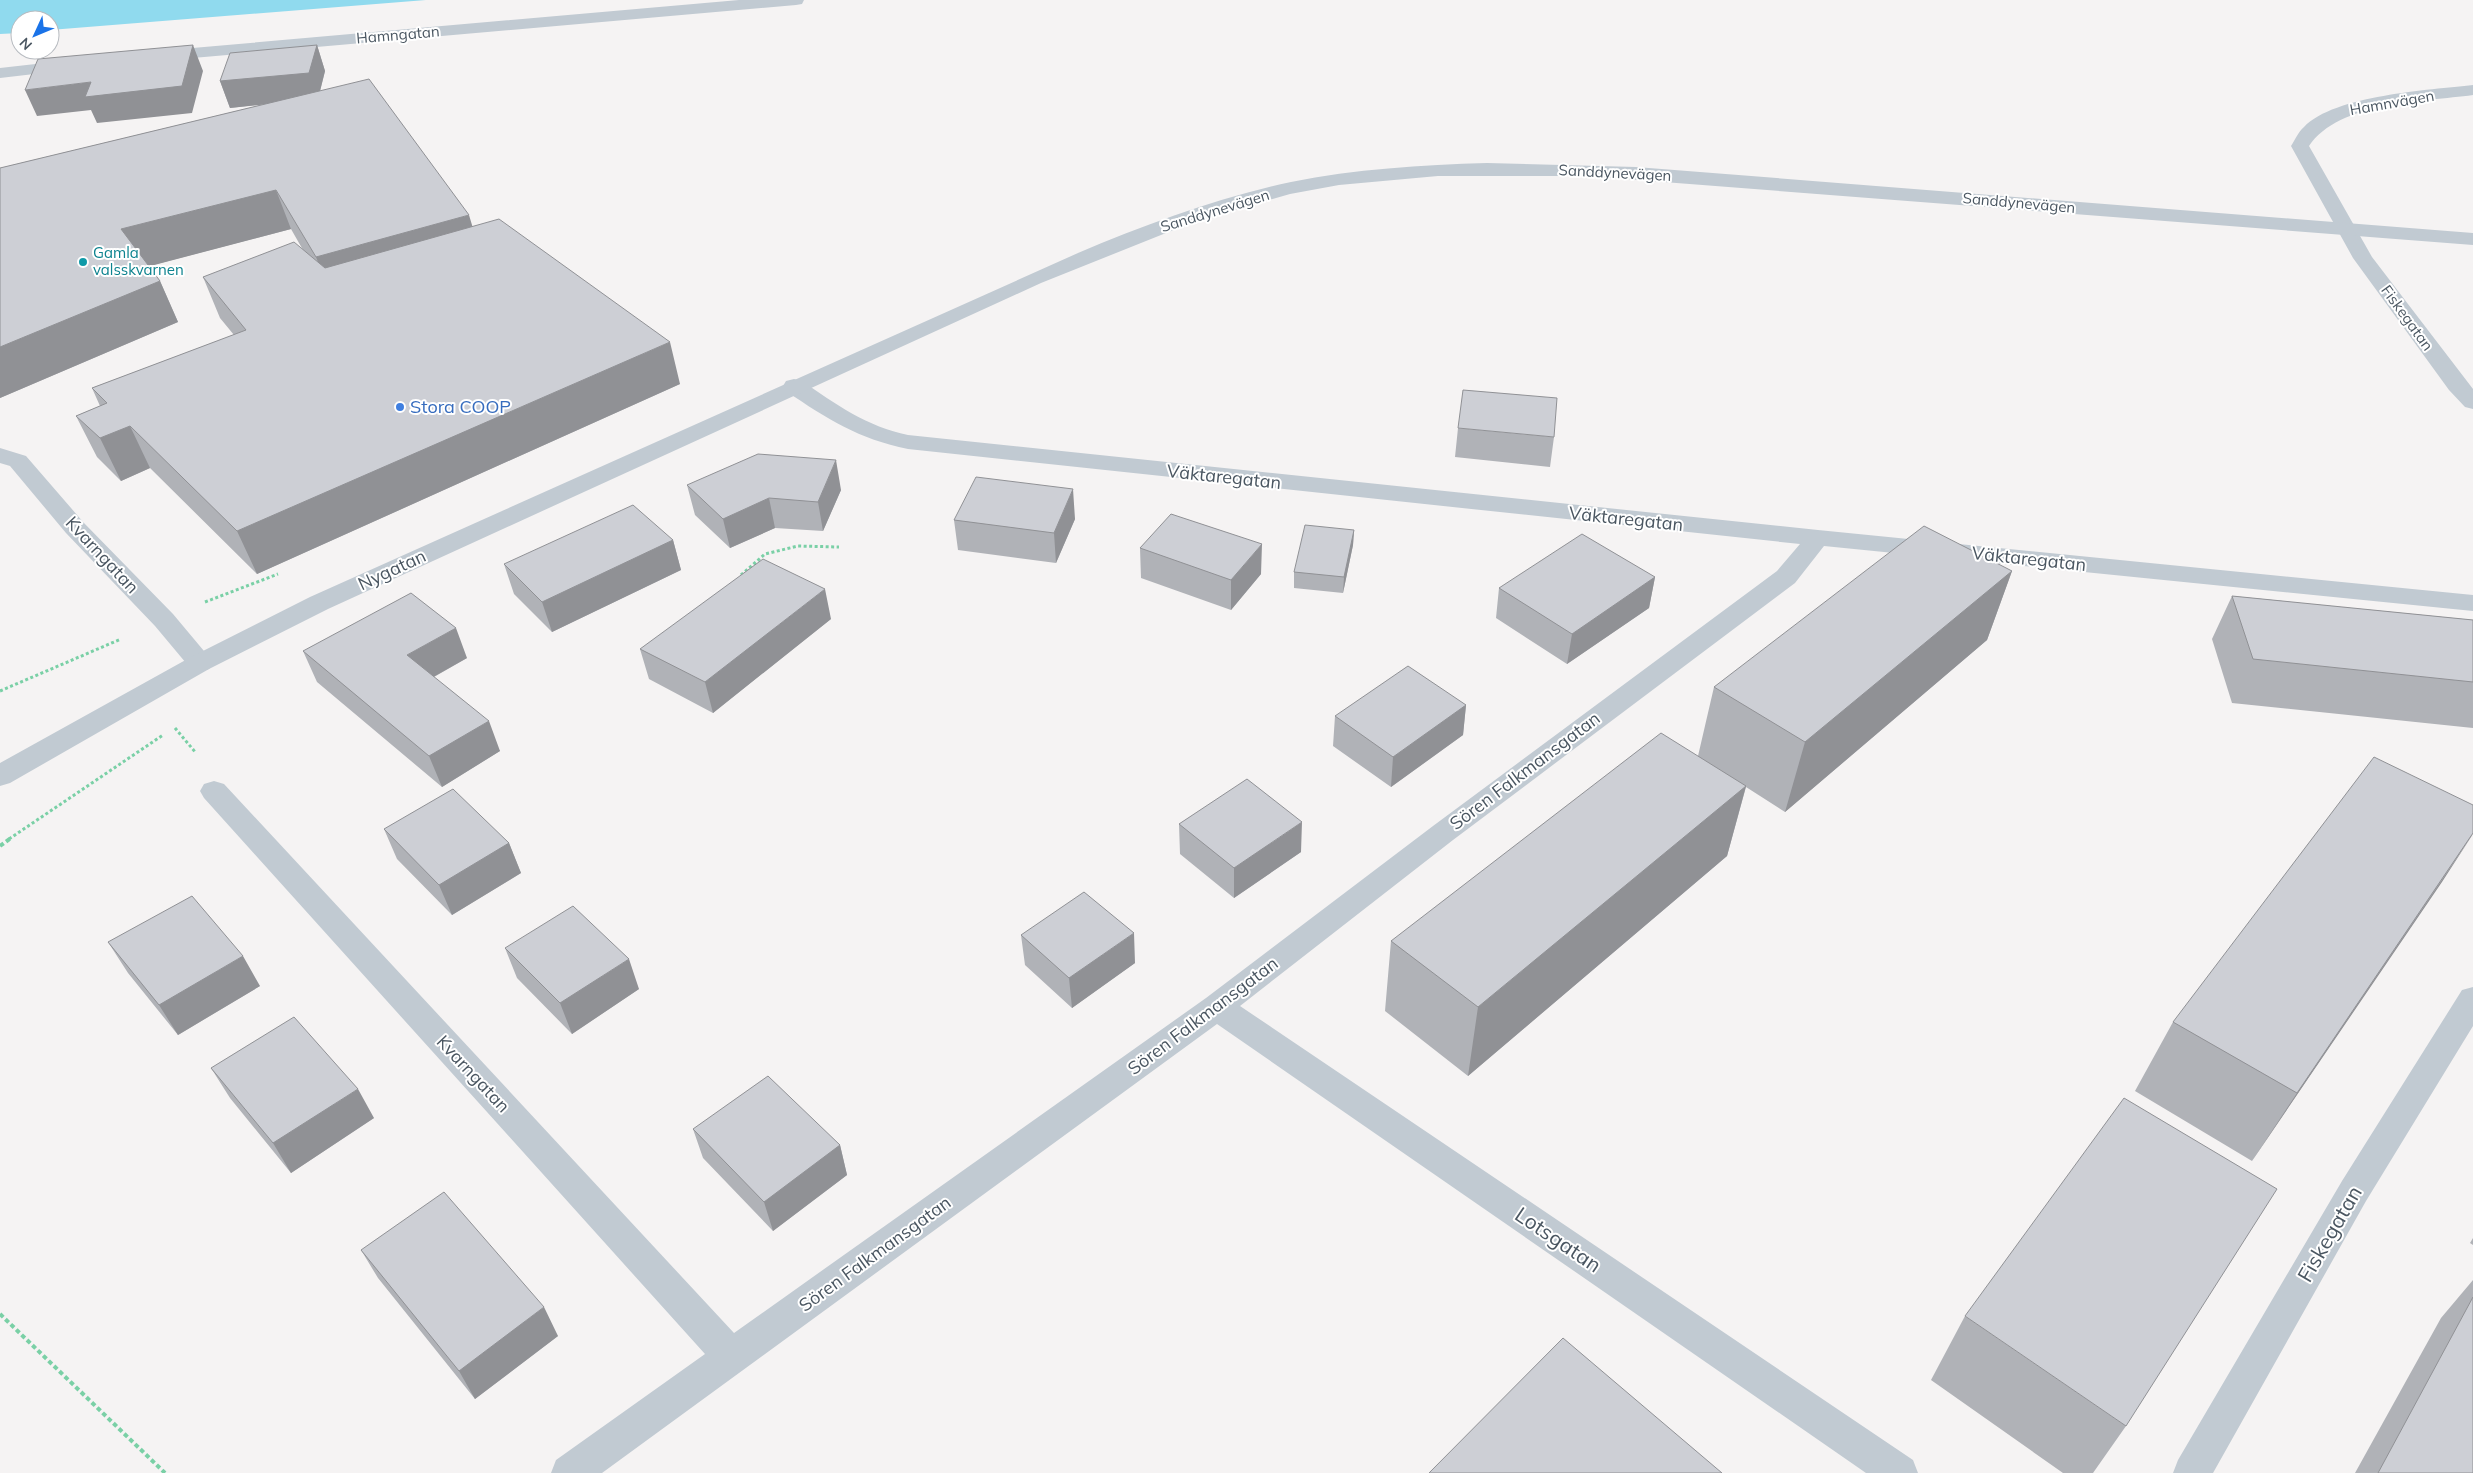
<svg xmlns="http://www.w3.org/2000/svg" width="2473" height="1473" viewBox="0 0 2473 1473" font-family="Mulish,sans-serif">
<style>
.water{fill:#90daee}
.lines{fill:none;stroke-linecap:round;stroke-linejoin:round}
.path-far1{stroke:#7ad0a6;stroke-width:3;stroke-dasharray:3 2.5;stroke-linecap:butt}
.path{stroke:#7ad0a6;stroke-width:4;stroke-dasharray:4.5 3;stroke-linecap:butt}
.minor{fill:#c1cad2;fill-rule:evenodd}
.tertiary{fill:#c1cad2;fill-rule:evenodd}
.wall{fill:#b0b2b7}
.shaded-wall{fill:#909195}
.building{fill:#cdcfd5;stroke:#909195}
.culture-dot{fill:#0f9aa8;stroke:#fff;stroke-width:2}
.shop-dot{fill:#3f7fe0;stroke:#fff;stroke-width:2}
.labels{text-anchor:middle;stroke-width:4;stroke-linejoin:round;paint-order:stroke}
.far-street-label{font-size:15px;fill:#4a5661;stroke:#fff}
.far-culture-label{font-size:15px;fill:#0d838f;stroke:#fff;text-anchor:start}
.shop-label{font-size:18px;fill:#366cbe;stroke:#fff;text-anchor:start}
.street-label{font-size:18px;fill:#4a5661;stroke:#fff}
.near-street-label{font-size:21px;fill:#4a5661;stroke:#fff}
</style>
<rect width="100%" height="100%" fill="#f5f3f3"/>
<path class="water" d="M 0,0 L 426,0 L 50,30 L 50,20 L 20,20 L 20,33 L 0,34 Z"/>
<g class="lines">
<path class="path-far1" d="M 741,575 L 765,554 L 798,546 L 839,547
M 205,602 L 278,574
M 0,691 L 121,639
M 175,728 L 196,753
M 9,839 L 163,735"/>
<path class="path" d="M 0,846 L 11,838
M 0,1314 L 165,1473"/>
<path class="minor" d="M 739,0 L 804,0 L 802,4 L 796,5 L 158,61 L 152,60 L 149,56 L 152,52 L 158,51 Z
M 71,60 L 77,61 L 80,65 L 77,69 L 0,78 L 0,68 Z
M 2473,85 L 2473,95 C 2423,102 2340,101 2309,146 L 2372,257 L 2473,389 L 2473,409 L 2465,407 L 2449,390 L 2353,258 L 2291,146 C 2295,140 2298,132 2304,127 C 2335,95 2429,90 2473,85 Z
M 794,379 L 802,381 C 835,404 868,427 908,435 L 1818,530 L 2473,595 L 2473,611 L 1824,546 L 1795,583 L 1453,840 L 1240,1006 L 1913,1460 L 1918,1473 L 1866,1473 L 1217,1024 L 602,1473 L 551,1473 L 556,1460 L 705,1354 L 204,798 L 200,791 L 204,784 L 214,781 L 224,784 L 734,1333 L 1206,998 L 1433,826 L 1777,571 L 1800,544 L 908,449 C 859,439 827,419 786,391 L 783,386 L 786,381 Z
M 0,448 L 26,456 L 84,523 L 173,614 L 209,657 L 213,663 L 209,669 L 200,672 L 191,669 L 155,626 L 66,533 L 10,466 L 0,463 Z
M 2473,987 L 2473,1026 L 2366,1201 L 2213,1473 L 2173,1473 L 2178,1460 L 2342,1181 L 2462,990 Z"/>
<path class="tertiary" d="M 1487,163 L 1636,167 L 2473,233 L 2473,245 L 1586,176 L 1438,176 L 1339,185 L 1290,194 L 1196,221 L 1041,283 L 328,609 L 209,669 L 10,783 L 0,786 L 0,763 L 191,657 L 310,597 L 1078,253 C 1147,224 1217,198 1291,182 C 1355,169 1421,165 1487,163 Z"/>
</g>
<path class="wall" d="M 317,45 L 325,71 L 320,91 L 472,226 L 680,384 L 257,574 L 150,468 L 121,481 L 97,457 L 76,416 L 100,406 L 92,388 L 234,335 L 220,318 L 203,277 L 303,250 L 291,229 L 149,266 L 160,281 L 178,322 L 0,398 L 0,168 L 265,104 L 230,108 L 220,81 Z
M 1458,428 L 1554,437 L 1550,467 L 1455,457 Z
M 687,485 L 841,490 L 823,531 L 775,528 L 730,548 L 695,515 Z
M 1075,519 L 1056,563 L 958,550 L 954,520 Z
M 1354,530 L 1353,545 L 1343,593 L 1294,588 L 1294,572 Z
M 673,540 L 681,570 L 552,632 L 514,594 L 504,564 Z
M 1140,548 L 1261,574 L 1231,610 L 1141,578 Z
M 2012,571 L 1987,640 L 1785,812 L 1746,787 L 1727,856 L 1468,1076 L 1385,1011 L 1391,941 L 1698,756 L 1714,687 Z
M 1655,577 L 1649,608 L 1567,664 L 1496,618 L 1499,588 Z
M 2232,596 L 2473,620 L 2473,728 L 2232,703 L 2212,639 Z
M 831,619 L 713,713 L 649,679 L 640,649 Z
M 303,651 L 467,658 L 434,677 L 500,751 L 442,787 L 317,682 Z
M 1466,705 L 1463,735 L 1391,787 L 1333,746 L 1335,716 Z
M 1179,824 L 1301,852 L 1234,898 L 1180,854 Z
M 384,829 L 509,843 L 521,873 L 452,915 L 397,859 Z
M 2473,834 L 2252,1161 L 2135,1091 L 2173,1022 Z
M 1021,935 L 1135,963 L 1072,1008 L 1025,965 Z
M 108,942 L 260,986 L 178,1035 L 128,973 Z
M 505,948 L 639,989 L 572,1034 L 517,978 Z
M 211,1068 L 374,1118 L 291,1173 L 230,1098 Z
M 693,1129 L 840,1145 L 847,1175 L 773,1231 L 703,1158 Z
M 2473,1238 L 2473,1245 L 2470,1243 Z
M 361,1250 L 558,1336 L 475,1399 L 378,1278 Z
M 2473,1280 L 2473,1473 L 2355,1473 L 2441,1318 Z
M 1965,1316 L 2126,1426 L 2093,1473 L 2063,1473 L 1931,1380 Z"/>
<path class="shaded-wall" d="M 193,45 L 203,71 L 192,113 L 97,123 L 91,110 L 37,116 L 25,90 L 91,82 Z
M 317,45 L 325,71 L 318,99 L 230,108 L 220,81 Z
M 276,190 L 291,229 L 139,269 L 121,229 Z
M 469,215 L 481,255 L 331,297 L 316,257 Z
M 160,281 L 178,322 L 0,398 L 0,347 Z
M 670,342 L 680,384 L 257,574 L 237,531 Z
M 130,426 L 150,468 L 121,481 L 100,438 Z
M 836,460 L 841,490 L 823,531 L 818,502 Z
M 1073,489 L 1075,519 L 1056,563 L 1054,533 Z
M 769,498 L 775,528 L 730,548 L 723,519 Z
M 1354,530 L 1353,545 L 1343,593 L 1344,577 Z
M 673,540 L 681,570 L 552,632 L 542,602 Z
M 1262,544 L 1261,574 L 1231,610 L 1231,580 Z
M 2012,571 L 1987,640 L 1785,812 L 1805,742 Z
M 1655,577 L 1649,608 L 1567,664 L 1572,634 Z
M 825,589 L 831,619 L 713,713 L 705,682 Z
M 456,628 L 467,658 L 419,685 L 407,655 Z
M 1466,705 L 1463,735 L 1391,787 L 1393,757 Z
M 489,721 L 500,751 L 442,787 L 429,756 Z
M 1746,786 L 1727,856 L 1468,1076 L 1478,1007 Z
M 1302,822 L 1301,852 L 1234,898 L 1234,868 Z
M 2473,834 L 2442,882 L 2252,1161 L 2297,1093 Z
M 509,843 L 521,873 L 452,915 L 439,885 Z
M 1134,933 L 1135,963 L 1072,1008 L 1069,978 Z
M 243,956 L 260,986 L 178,1035 L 159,1005 Z
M 629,959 L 639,989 L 572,1034 L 560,1003 Z
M 358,1089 L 374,1118 L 291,1173 L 273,1143 Z
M 840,1145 L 847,1175 L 773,1231 L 764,1202 Z
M 544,1307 L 558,1336 L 475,1399 L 459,1371 Z"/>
<path class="building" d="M 193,45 L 182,86 L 85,97 L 91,82 L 25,90 L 38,59 Z
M 317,45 L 309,73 L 220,81 L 230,53 Z
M 369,79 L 469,215 L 316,257 L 276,190 L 121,229 L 160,281 L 0,347 L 0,168 Z
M 499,219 L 670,342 L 237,531 L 130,426 L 100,438 L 76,416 L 107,403 L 92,388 L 246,330 L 203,277 L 294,242 L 325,268 Z
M 1463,390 L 1557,398 L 1554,437 L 1458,428 Z
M 758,454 L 836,460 L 818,502 L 769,498 L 723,519 L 687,485 Z
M 976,477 L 1073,489 L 1054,533 L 954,520 Z
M 633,505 L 673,540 L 542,602 L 504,564 Z
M 1171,514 L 1262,544 L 1231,580 L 1140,548 Z
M 1305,525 L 1354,530 L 1344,577 L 1294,572 Z
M 1924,526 L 2012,571 L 1805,742 L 1714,687 Z
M 1582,534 L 1655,577 L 1572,634 L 1499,588 Z
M 763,559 L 825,589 L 705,682 L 640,649 Z
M 411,593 L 456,628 L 407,655 L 489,721 L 429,756 L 303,651 Z
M 2232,596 L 2473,620 L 2473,682 L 2253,659 Z
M 1408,666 L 1466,705 L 1393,757 L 1335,716 Z
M 1661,733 L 1746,786 L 1478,1007 L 1391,941 Z
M 2374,757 L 2473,805 L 2473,833 L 2297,1093 L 2173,1022 Z
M 1247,779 L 1302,822 L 1234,868 L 1179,824 Z
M 453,789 L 509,843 L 439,885 L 384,829 Z
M 1084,892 L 1134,933 L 1069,978 L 1021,935 Z
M 192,896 L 243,956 L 159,1005 L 108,942 Z
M 573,906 L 629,959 L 560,1003 L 505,948 Z
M 294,1017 L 358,1089 L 273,1143 L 211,1068 Z
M 768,1076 L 840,1145 L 764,1202 L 693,1129 Z
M 2124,1098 L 2277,1189 L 2126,1426 L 1965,1316 Z
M 444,1192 L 544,1307 L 459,1371 L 361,1250 Z
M 2473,1297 L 2473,1473 L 2378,1473 Z
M 1563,1338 L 1722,1473 L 1429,1473 Z"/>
<circle class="culture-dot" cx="83" cy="262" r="5"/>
<circle class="shop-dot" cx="400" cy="407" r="5"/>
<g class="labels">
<g class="far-street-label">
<text transform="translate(398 35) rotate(-5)" y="5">Hamngatan</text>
<text transform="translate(2392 103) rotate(-10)" y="5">Hamnvägen</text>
<text transform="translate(1615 173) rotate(3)" y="5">Sanddynevägen</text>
<text transform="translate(2019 203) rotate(5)" y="5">Sanddynevägen</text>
<text transform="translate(1215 211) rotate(-17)" y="5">Sanddynevägen</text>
<text transform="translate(2407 318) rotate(54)" y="5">Fiskegatan</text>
</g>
<g class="far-culture-label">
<text x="93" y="258">Gamla<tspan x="93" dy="17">valsskvarnen</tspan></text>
</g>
<g class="shop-label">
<text x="410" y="413">Stora COOP</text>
</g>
<g class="street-label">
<text transform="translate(1224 477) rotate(6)" y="6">Väktaregatan</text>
<text transform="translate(1626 519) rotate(6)" y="6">Väktaregatan</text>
<text transform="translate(102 555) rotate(47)" y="6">Kvarngatan</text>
<text transform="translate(2029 559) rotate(6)" y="6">Väktaregatan</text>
<text transform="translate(392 570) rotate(-25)" y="6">Nygatan</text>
<text transform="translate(1525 771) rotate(-37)" y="6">Sören Falkmansgatan</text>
<text transform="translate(1203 1016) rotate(-37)" y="6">Sören Falkmansgatan</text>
<text transform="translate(473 1074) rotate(47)" y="6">Kvarngatan</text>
<text transform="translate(875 1254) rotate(-36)" y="6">Sören Falkmansgatan</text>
</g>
<g class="near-street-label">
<text transform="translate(2330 1234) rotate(-60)" y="7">Fiskegatan</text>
<text transform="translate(1558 1240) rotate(34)" y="7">Lotsgatan</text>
</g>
</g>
<g transform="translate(35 35) rotate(226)"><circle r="24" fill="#ffffff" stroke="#b7bbc0"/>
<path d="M0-4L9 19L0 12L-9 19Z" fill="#1a73e8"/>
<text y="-8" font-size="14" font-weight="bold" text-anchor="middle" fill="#4a5661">N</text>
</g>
</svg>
